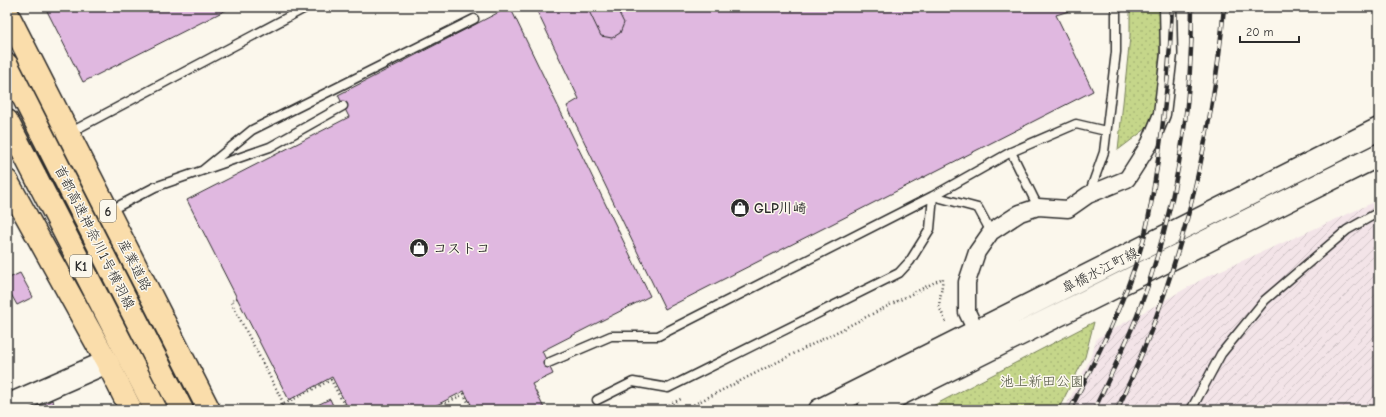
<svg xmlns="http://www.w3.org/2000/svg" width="1386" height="417" viewBox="0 0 1386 417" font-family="'Comic Neue','Klee One',sans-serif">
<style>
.industrial{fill:url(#industrial-furrows)}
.park{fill:url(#park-dots);stroke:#78805a}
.building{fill:#e0b8e0;stroke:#2b2b2b}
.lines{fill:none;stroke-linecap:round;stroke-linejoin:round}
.lane-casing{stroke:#2b2b2b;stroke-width:11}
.street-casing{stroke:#2b2b2b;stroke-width:19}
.secondary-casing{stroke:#2b2b2b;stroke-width:25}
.primary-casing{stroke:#2b2b2b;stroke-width:25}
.highway-casing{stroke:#2b2b2b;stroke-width:25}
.path{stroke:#2b2b2b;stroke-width:2.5;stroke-dasharray:1 3;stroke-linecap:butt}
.lane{stroke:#fbf7ec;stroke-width:8}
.street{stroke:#fbf7ec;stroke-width:16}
.secondary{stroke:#fbf7ec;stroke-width:22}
.primary{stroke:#faddab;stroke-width:22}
.highway{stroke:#faddab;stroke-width:22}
.rail-casing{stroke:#2b2b2b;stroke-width:4.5}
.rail{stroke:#fbf7ec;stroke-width:3;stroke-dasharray:9;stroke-linecap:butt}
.labels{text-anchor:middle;stroke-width:3;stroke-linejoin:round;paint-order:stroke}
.shield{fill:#fbf7ec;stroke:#696865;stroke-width:1}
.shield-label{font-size:13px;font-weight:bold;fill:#2b2b2b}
.poi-label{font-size:14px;font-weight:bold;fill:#2b2b2b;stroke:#fbf7ec;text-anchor:start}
.street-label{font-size:14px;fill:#2b2b2b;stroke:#fbf7ec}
.park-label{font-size:14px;fill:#525643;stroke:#fbf7ec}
</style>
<defs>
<pattern id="industrial-furrows" width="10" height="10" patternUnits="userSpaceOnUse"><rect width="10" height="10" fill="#f3e4e8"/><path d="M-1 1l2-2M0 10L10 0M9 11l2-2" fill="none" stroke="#d0c4c7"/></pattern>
<pattern id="park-dots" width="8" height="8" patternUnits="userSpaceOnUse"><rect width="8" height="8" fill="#c5d68a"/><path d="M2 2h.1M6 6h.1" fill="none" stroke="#a9b877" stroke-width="1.8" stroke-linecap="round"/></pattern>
</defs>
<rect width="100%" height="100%" fill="#fbf7ec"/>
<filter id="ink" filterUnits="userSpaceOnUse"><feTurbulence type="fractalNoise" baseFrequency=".025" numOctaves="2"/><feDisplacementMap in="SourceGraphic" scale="8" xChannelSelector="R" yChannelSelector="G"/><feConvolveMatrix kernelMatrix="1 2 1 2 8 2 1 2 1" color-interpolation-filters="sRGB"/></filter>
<g filter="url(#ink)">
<path class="industrial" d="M 1379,200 L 1379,410 L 1064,410 L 1089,361 L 1097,338 L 1208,276 Z"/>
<path class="park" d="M 1130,7 L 1161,7 L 1160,48 L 1155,122 L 1118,150 L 1130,37 Z
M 1094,322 L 1085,357 L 1058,410 L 925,410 Z"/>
<path class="building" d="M 45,7 L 232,7 L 83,82 Z
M 509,7 L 510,7 L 650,296 L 542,351 L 553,374 L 532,384 L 545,410 L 474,410 L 464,391 L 427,410 L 349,410 L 332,377 L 289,400 L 187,200 L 349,117 L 338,95 Z
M 535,7 L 1072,7 L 1069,11 L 1056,15 L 1093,91 L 665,309 L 567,106 L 579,99 Z
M 587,7 L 616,7 L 624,23 L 620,33 L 612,38 L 601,36 Z
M 20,273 L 33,297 L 17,305 L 7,287 L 7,279 Z
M 330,399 L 335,410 L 307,410 Z
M 52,400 L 57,410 L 33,410 Z"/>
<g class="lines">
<g class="lane-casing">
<path id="lane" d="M 69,133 L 307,7
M 1011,152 L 1038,207
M 203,170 L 252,130 L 474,19
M 1089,194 L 1104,152 L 1116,52 L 1116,7
M 933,196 L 978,208 L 991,232
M 109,211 L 155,187 L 270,147 L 343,106
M 548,363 L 611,336 L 658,336 L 933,196 L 1011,152 L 1076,124 L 1106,131
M 597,400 L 633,382 L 668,388 L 899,273 L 910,261 L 930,229 L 933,196
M 1191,410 L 1221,354 L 1265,300 L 1347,230 L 1379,212"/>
</g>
<g class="street-casing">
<path id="street" d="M 981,341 L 967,312 L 967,282 L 977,252 L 991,232 L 1020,213 L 1038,207 L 1068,209 L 1088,195 L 1127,179 L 1150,143 L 1162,114 L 1169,54 L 1168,7"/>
</g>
<g class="secondary-casing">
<path id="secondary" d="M 7,406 L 107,362
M 820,410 L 1379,129
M 868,410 L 1379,155"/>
</g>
<g class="primary-casing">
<path id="primary" d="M 7,13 L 209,410
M 7,181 L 107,362 L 131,410"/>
</g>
<g class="highway-casing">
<path id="highway" d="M 7,65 L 182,410
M 7,121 L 156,410"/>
</g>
<path class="path" d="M 237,298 L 231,302 L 284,404 L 272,410
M 284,404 L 331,380 L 347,410
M 431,410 L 464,394 L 472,410
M 658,410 L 683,398
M 683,410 L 943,278 L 939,306 L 946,323"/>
<use href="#lane" class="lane"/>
<use href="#street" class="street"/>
<use href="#secondary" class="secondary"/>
<use href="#primary" class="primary"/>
<use href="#highway" class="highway"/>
<g class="rail-casing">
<path id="rail" d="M 1070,410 C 1098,355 1126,300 1143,241 C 1150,217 1153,191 1157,167 C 1165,113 1170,61 1172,7
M 1094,410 C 1109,379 1124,348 1137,316 C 1175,217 1192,112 1192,7
M 1117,410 C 1177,285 1212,145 1224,7"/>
</g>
<use href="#rail" class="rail"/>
</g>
</g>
<defs>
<g id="shop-disc" transform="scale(1)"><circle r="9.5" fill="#2b2b2b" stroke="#fbf7ec"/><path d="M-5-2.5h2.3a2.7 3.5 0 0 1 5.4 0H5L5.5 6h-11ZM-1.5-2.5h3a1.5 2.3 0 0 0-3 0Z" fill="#fff"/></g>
</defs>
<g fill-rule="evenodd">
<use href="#shop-disc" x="740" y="208"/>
<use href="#shop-disc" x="419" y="248"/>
</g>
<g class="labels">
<g class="shield">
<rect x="100" y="200" width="16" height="22" rx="3"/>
<rect x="70" y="255" width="22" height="22" rx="3"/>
</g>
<g class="shield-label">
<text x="108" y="216">6</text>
<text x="81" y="271">K1</text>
</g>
<g class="poi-label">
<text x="754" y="213">GLP川崎</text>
<text x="433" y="253">コストコ</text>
</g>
<g class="street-label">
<text transform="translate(95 237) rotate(63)" y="5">首都高速神奈川1号横羽線</text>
<text transform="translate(135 265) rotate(63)" y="5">産業道路</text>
<text transform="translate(1100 270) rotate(-27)" y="5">皐橋水江町線</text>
</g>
<g class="park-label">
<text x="1042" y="386">池上新田公園</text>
</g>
</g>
<rect width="1386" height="417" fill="none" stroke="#fbf7ec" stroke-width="24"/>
<rect x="12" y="12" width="1362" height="393" fill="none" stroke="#2b2b2b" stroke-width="1.5" filter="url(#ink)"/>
<path d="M1240 36v6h59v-6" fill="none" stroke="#2b2b2b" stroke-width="2"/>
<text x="1246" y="36" font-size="12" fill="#2b2b2b" stroke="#fbf7ec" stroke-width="3" paint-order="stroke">20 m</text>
</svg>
